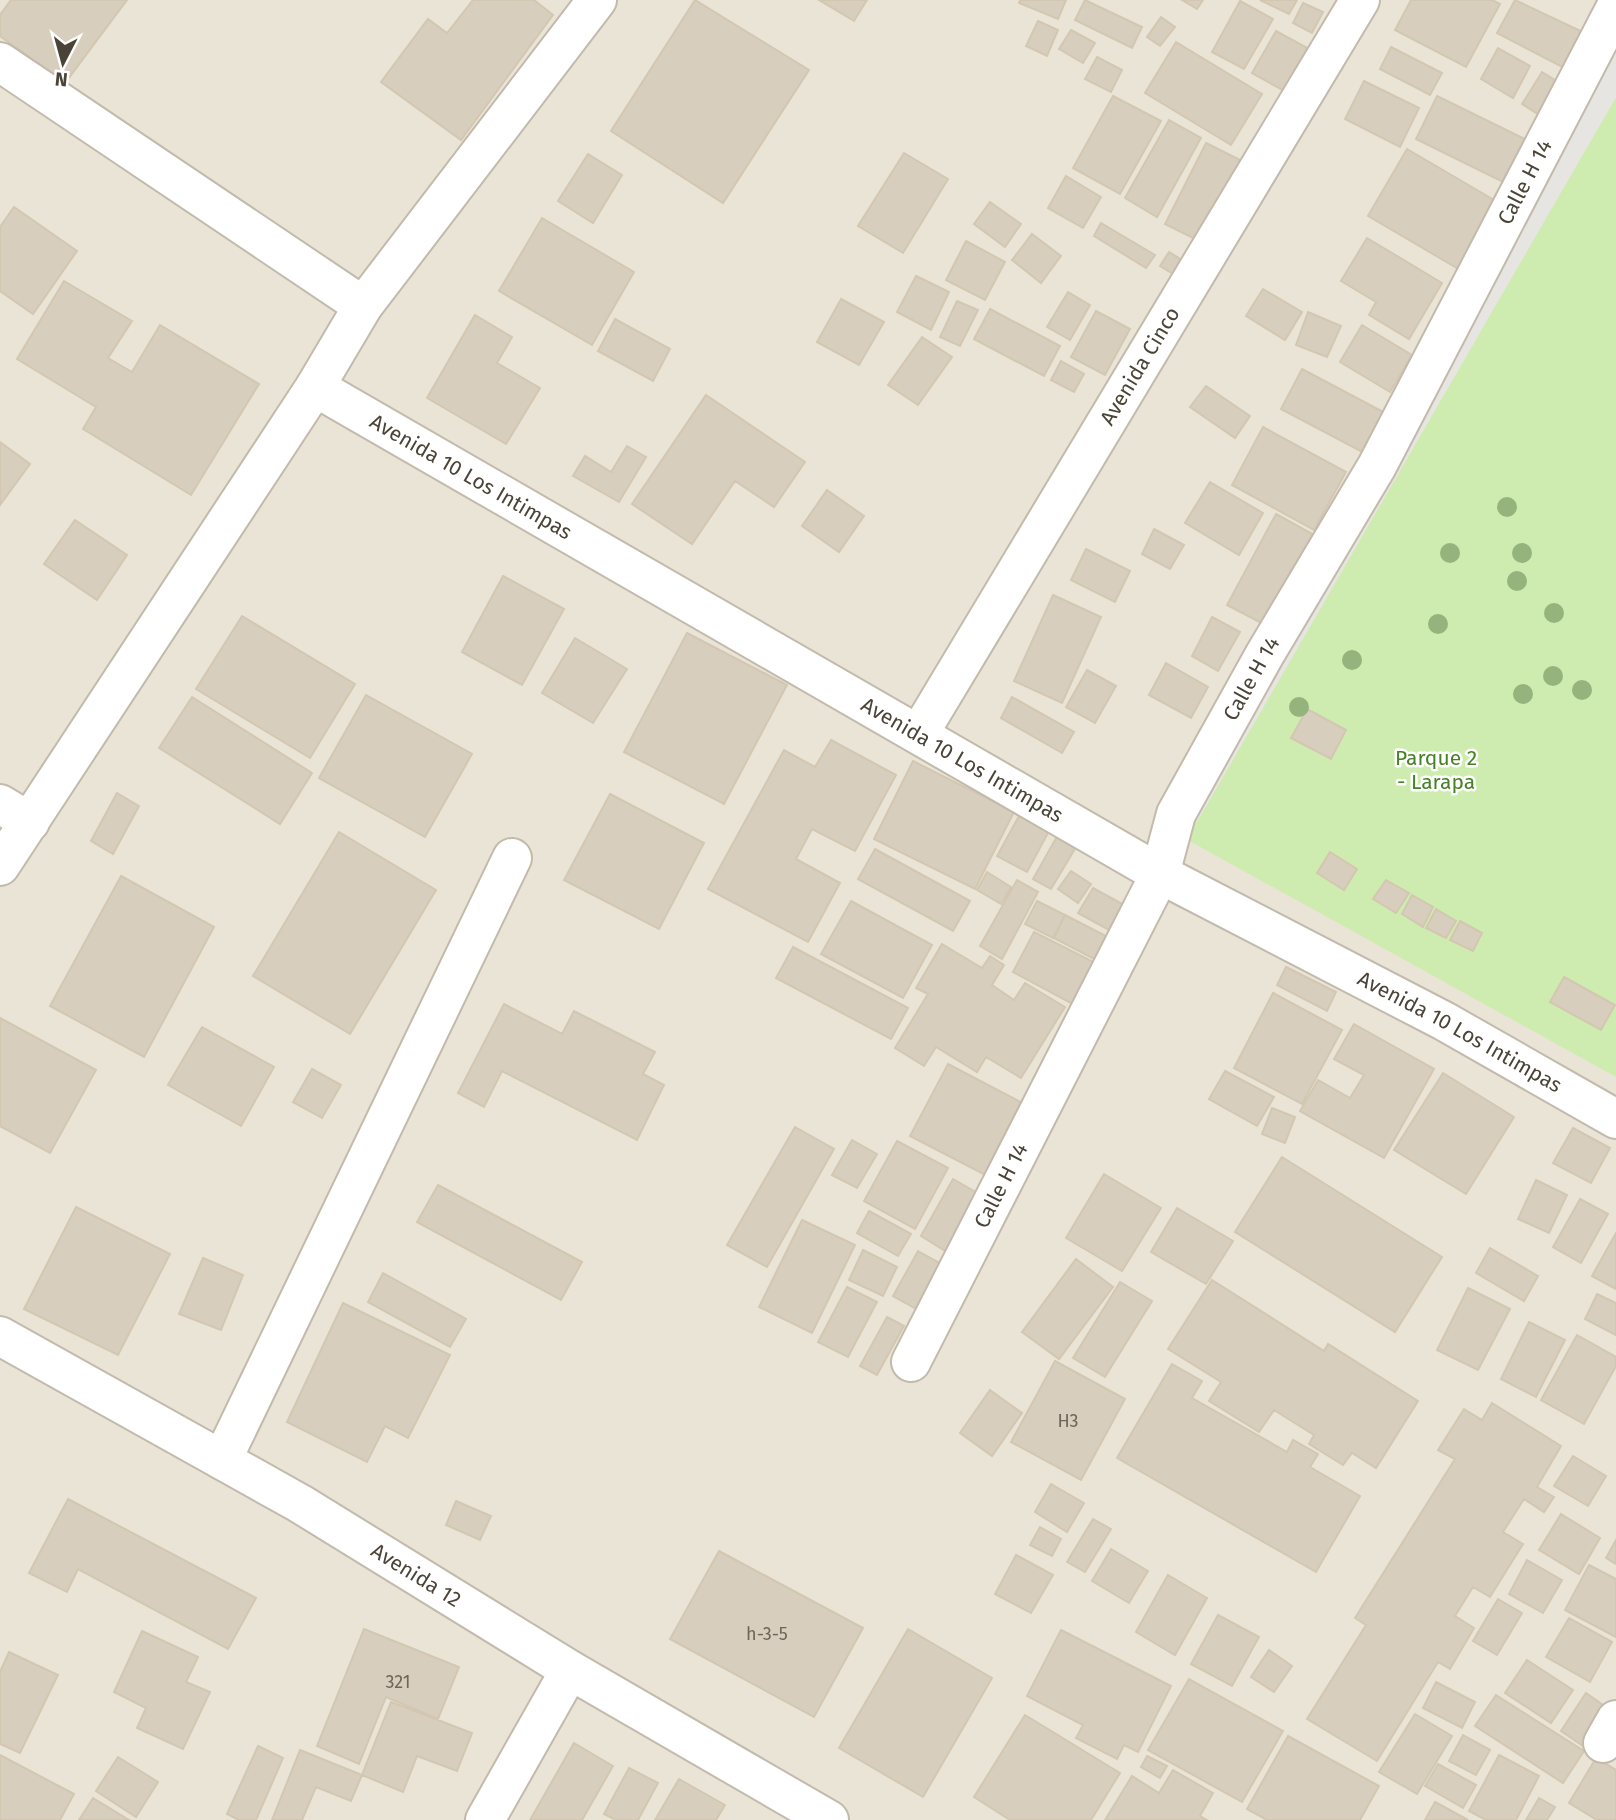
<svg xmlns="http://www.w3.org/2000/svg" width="1616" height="1820" viewBox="0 0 1616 1820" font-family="'Fira Sans',sans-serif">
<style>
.residential{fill:#eae4d7}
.green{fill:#cfecb0}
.parking{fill:#e7e5e1}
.building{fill:#d8cebe;stroke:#d3c7b1;stroke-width:2}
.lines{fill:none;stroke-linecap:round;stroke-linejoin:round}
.minor-casing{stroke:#c2baab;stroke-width:42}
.minor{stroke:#fff;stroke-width:38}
.tree{fill:#95b47d}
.labels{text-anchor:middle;stroke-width:5;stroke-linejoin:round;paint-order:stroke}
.number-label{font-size:18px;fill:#6e6659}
.street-label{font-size:21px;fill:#4a4337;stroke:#fff}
.park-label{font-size:21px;fill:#468125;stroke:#fff}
</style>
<rect width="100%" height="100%" fill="#f6f2e9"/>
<path class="residential" d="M 0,0 L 1616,0 L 1616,1820 L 0,1820 Z"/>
<path class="green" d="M 1616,97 L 1616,1077 L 1184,838 L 1198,820 Z"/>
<path class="parking" d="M 1616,47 L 1616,97 L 1198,820 L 1188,805 Z"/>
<path class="building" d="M 11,0 L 127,0 L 65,83 L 0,36 L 0,15 Z
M 473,0 L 534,0 L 553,15 L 461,140 L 381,82 L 428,19 L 447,33 Z
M 695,0 L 809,70 L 723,203 L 611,131 Z
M 819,0 L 867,0 L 854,21 Z
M 1020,0 L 1066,0 L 1058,19 L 1019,3 Z
M 1085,0 L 1142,27 L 1132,48 L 1075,20 Z
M 1182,0 L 1203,0 L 1197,9 Z
M 1260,0 L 1297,0 L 1289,14 Z
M 1411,0 L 1492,0 L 1500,4 L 1466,67 L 1395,30 Z
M 1515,0 L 1589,35 L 1570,71 L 1497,33 Z
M 1240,1 L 1273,19 L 1244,69 L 1212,52 Z
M 1303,3 L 1323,12 L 1312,33 L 1293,23 Z
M 1161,17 L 1175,27 L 1160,46 L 1147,37 Z
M 1038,21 L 1058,30 L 1047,56 L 1026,46 Z
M 1071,30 L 1095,43 L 1083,63 L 1059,49 Z
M 1276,31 L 1309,49 L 1286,92 L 1252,73 Z
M 1176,42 L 1262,94 L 1231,145 L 1145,93 Z
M 1391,47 L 1442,73 L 1430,95 L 1380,69 Z
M 1498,48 L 1530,66 L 1513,98 L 1481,79 Z
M 1097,57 L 1122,70 L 1111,92 L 1085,79 Z
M 1542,72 L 1563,85 L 1544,118 L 1522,104 Z
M 1364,81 L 1419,108 L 1400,147 L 1345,119 Z
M 1113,96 L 1161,121 L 1120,194 L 1073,168 Z
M 1437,96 L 1529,141 L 1507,184 L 1416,139 Z
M 1169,120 L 1201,138 L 1157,217 L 1125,198 Z
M 1206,143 L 1242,161 L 1201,242 L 1165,224 Z
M 1407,149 L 1506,207 L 1467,274 L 1368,216 Z
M 904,153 L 948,179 L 903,253 L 858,226 Z
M 588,154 L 622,175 L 593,223 L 558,201 Z
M 1066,176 L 1101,197 L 1083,228 L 1048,208 Z
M 990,202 L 1021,224 L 1005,247 L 974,224 Z
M 14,207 L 77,251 L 33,314 L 0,291 L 0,227 Z
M 542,218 L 634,272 L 592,345 L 499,291 Z
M 1101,223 L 1155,255 L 1146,268 L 1094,236 Z
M 1032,234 L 1061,256 L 1041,283 L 1012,260 Z
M 1367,238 L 1442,283 L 1409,339 L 1369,315 L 1376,302 L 1341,281 Z
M 966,241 L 1005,262 L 985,300 L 946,280 Z
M 1169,252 L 1182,260 L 1173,274 L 1160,266 Z
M 916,276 L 949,292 L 931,330 L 897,312 Z
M 64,281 L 132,321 L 108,358 L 132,372 L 160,325 L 259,384 L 191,495 L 83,429 L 96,407 L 17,359 Z
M 1263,289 L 1302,312 L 1285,340 L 1246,316 Z
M 1068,292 L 1090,305 L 1070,340 L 1047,327 Z
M 841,299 L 884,322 L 859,365 L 817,342 Z
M 957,301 L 978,310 L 960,346 L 940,337 Z
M 990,309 L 1060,346 L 1044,376 L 974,339 Z
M 1096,311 L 1130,329 L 1105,375 L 1071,357 Z
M 1308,312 L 1341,326 L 1327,357 L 1296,345 Z
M 475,315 L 512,337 L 497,363 L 540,388 L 506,444 L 427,398 Z
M 615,319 L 670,349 L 653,381 L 598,351 Z
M 1362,325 L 1412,355 L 1390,392 L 1340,362 Z
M 922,337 L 952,357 L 918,405 L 888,385 Z
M 1061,361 L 1084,374 L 1074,392 L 1051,380 Z
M 1302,369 L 1387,414 L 1366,454 L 1281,409 Z
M 1206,386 L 1250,416 L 1235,438 L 1190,407 Z
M 706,395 L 805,462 L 774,507 L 735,481 L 692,544 L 632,504 Z
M 1263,427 L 1346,472 L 1314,530 L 1232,485 Z
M 0,442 L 30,464 L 0,505 Z
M 627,446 L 646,457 L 619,502 L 573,476 L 585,456 L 611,472 Z
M 1210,482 L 1263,513 L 1239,555 L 1185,523 Z
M 827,490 L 864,516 L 839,552 L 802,526 Z
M 1276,514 L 1314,535 L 1265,625 L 1227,605 Z
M 75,520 L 127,555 L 97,600 L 44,564 Z
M 1154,529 L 1184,545 L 1170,569 L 1142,554 Z
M 1086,549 L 1130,571 L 1115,602 L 1071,580 Z
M 503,576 L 564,609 L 522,685 L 462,652 Z
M 1053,595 L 1101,617 L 1062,703 L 1014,681 Z
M 242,616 L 355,684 L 310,758 L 196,689 Z
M 1212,617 L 1240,632 L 1218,671 L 1192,656 Z
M 687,633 L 787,685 L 724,804 L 624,752 Z
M 575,638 L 627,669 L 593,723 L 542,693 Z
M 1166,663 L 1208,687 L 1191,718 L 1149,695 Z
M 1087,670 L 1116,686 L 1095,723 L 1066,707 Z
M 366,695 L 472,754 L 425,837 L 319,778 Z
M 192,697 L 312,773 L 280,824 L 159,748 Z
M 1012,697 L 1074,732 L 1062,753 L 1001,718 Z
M 1307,709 L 1346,730 L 1331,759 L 1291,738 Z
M 831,740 L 896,775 L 855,851 L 812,829 L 796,859 L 840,883 L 808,942 L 708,889 L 784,750 L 815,767 Z
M 913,761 L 1014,812 L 975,889 L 874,839 Z
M 117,793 L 139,806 L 113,854 L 91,841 Z
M 610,794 L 704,843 L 659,929 L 564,880 Z
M 1025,805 L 1055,820 L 1027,872 L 997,856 Z
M 1060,831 L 1079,842 L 1051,889 L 1033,879 Z
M 339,832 L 436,890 L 350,1034 L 253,976 Z
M 875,849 L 970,901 L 953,931 L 858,879 Z
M 1330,852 L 1357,869 L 1344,890 L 1317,873 Z
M 1071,871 L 1091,884 L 1078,903 L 1058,889 Z
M 987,872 L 1011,887 L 1001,904 L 977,890 Z
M 121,876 L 214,927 L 144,1057 L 50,1006 Z
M 1017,880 L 1038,892 L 1002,959 L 980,946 Z
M 1386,880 L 1409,893 L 1396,913 L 1373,899 Z
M 1093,888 L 1146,917 L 1131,942 L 1078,913 Z
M 1412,895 L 1433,907 L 1423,927 L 1402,914 Z
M 851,901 L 932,945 L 903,998 L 821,954 Z
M 1037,901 L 1065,915 L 1053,938 L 1025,924 Z
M 1436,909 L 1456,921 L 1446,938 L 1426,928 Z
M 1065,915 L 1127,947 L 1115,970 L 1054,938 Z
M 1460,921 L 1482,933 L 1473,951 L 1450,940 Z
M 1034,932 L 1117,974 L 1095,1016 L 1013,972 Z
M 942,944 L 982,968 L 990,956 L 1004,965 L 992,985 L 1014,1000 L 1025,983 L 1065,1007 L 1021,1078 L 986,1057 L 977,1072 L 936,1047 L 924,1066 L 895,1048 L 928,994 L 916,988 Z
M 793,947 L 908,1008 L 891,1039 L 776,978 Z
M 1286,967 L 1336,992 L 1327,1011 L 1277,985 Z
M 1564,977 L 1615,1005 L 1601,1030 L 1550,1002 Z
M 1273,993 L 1342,1030 L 1302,1104 L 1234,1068 Z
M 504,1004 L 562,1034 L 574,1011 L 655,1052 L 643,1074 L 664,1085 L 637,1140 L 502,1071 L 484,1107 L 458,1093 Z
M 0,1018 L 96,1070 L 50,1153 L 0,1126 Z
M 1354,1024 L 1434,1069 L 1384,1158 L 1300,1111 L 1318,1080 L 1350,1098 L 1364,1075 L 1334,1059 Z
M 202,1027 L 274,1067 L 241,1126 L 168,1085 Z
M 948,1064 L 1030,1107 L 993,1179 L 910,1136 Z
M 312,1069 L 341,1085 L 322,1118 L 293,1102 Z
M 1225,1071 L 1274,1097 L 1257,1126 L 1209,1099 Z
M 1443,1073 L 1514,1117 L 1466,1194 L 1394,1150 Z
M 1272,1108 L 1295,1117 L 1285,1143 L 1262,1134 Z
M 795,1127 L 834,1149 L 767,1267 L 727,1245 Z
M 1573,1128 L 1610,1148 L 1591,1183 L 1553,1163 Z
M 852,1140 L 877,1154 L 857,1188 L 832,1175 Z
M 897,1141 L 948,1168 L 915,1229 L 864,1201 Z
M 1282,1157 L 1442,1257 L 1395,1332 L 1235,1232 Z
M 1104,1174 L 1161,1208 L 1122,1271 L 1066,1238 Z
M 953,1179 L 981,1195 L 947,1252 L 921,1236 Z
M 1536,1180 L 1567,1195 L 1549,1233 L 1518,1219 Z
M 438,1185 L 582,1262 L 561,1300 L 417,1222 Z
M 1580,1199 L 1608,1214 L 1581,1263 L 1553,1247 Z
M 76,1207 L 170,1254 L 118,1355 L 24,1309 Z
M 1177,1208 L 1233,1241 L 1206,1284 L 1151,1252 Z
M 869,1211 L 911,1234 L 898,1256 L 857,1233 Z
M 802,1220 L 855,1245 L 812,1333 L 759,1307 Z
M 1616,1233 L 1616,1289 L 1592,1276 Z
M 1490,1248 L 1538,1276 L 1524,1301 L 1476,1273 Z
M 863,1250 L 897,1267 L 883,1296 L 849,1280 Z
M 918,1251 L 943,1265 L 918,1310 L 893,1296 Z
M 203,1258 L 243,1275 L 221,1330 L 179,1314 Z
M 1076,1259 L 1113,1287 L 1059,1359 L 1022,1332 Z
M 383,1273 L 466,1319 L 450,1347 L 368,1302 Z
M 1212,1280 L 1324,1351 L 1328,1344 L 1418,1401 L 1376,1468 L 1352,1453 L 1343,1465 L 1309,1444 L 1314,1435 L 1274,1410 L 1259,1432 L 1209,1401 L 1221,1382 L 1168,1349 Z
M 1120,1282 L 1152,1301 L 1105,1377 L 1073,1358 Z
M 847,1287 L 877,1302 L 848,1357 L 818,1342 Z
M 1468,1288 L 1510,1309 L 1478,1370 L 1437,1350 Z
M 1597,1294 L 1616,1303 L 1616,1335 L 1585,1319 Z
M 343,1303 L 450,1355 L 408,1438 L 385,1426 L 367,1462 L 287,1422 Z
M 887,1317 L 904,1326 L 877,1375 L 860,1366 Z
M 1529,1322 L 1565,1340 L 1536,1397 L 1501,1379 Z
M 1577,1335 L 1616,1357 L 1616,1366 L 1584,1424 L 1541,1400 Z
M 1055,1361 L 1125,1399 L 1081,1480 L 1011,1442 Z
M 1172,1364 L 1202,1381 L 1192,1398 L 1287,1452 L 1293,1440 L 1318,1454 L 1310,1467 L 1360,1496 L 1316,1572 L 1117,1458 Z
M 990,1390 L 1022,1413 L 992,1456 L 960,1433 Z
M 1492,1403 L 1561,1446 L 1537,1487 L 1554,1497 L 1544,1512 L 1524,1499 L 1503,1532 L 1523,1544 L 1490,1597 L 1473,1587 L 1455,1616 L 1474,1628 L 1450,1669 L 1438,1662 L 1377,1761 L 1307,1719 L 1366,1625 L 1355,1618 L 1455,1459 L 1438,1450 L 1464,1409 L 1482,1420 Z
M 1573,1456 L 1606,1476 L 1588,1506 L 1554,1486 Z
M 1051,1484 L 1084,1503 L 1067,1532 L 1035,1512 Z
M 68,1499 L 256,1598 L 228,1649 L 78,1569 L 67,1592 L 29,1573 Z
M 456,1501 L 491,1516 L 480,1540 L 446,1525 Z
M 1561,1514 L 1600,1538 L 1579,1574 L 1539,1550 Z
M 1093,1519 L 1111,1529 L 1085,1572 L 1067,1562 Z
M 1040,1527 L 1061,1539 L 1052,1556 L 1030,1545 Z
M 1616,1540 L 1616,1564 L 1606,1558 Z
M 1111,1549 L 1148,1571 L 1129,1603 L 1092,1581 Z
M 719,1551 L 863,1628 L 814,1717 L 670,1639 Z
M 1016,1555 L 1053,1575 L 1031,1613 L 995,1594 Z
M 1527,1560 L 1562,1580 L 1543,1613 L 1509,1594 Z
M 1589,1565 L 1616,1579 L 1616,1637 L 1565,1610 Z
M 1168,1575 L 1207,1598 L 1175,1655 L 1136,1632 Z
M 1498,1599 L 1522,1613 L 1497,1655 L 1473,1641 Z
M 1218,1615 L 1259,1637 L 1232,1686 L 1191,1664 Z
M 1569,1618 L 1612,1642 L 1590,1682 L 1546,1657 Z
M 364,1629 L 459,1667 L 438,1719 L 386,1697 L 359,1764 L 317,1746 Z
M 908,1629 L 992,1678 L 923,1797 L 839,1748 Z
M 1061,1630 L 1171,1686 L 1138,1752 L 1124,1745 L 1117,1759 L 1076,1738 L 1083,1725 L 1027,1696 Z
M 142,1631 L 198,1657 L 186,1682 L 210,1692 L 183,1749 L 137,1728 L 146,1708 L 114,1692 Z
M 1269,1650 L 1292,1666 L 1274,1692 L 1251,1677 Z
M 9,1652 L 58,1675 L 20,1753 L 0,1744 L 0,1672 Z
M 1527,1660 L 1573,1690 L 1551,1723 L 1505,1693 Z
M 1189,1679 L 1283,1731 L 1242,1802 L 1148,1750 Z
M 1436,1682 L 1475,1702 L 1462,1728 L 1423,1708 Z
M 1586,1693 L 1616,1714 L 1592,1752 L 1561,1731 Z
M 1496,1695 L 1584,1751 L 1563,1783 L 1475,1726 Z
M 391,1702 L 472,1733 L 457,1771 L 417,1756 L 403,1792 L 362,1775 Z
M 1415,1714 L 1452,1736 L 1417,1794 L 1379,1772 Z
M 1025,1715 L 1120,1773 L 1091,1820 L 1010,1820 L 974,1797 Z
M 1463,1735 L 1490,1750 L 1476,1775 L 1449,1761 Z
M 1288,1736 L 1379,1786 L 1360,1820 L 1267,1820 L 1247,1809 Z
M 574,1743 L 613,1766 L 582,1820 L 530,1820 Z
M 258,1746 L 283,1758 L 256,1820 L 239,1820 L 227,1814 Z
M 300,1750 L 362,1775 L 351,1801 L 316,1787 L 302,1820 L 272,1820 Z
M 0,1755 L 74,1794 L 60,1820 L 0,1820 Z
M 1499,1755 L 1539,1776 L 1516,1820 L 1486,1820 L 1469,1811 Z
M 1147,1756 L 1167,1766 L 1160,1778 L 1141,1767 Z
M 118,1757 L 158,1782 L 136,1817 L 96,1791 Z
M 1596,1758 L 1616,1770 L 1616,1820 L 1597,1820 L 1569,1803 Z
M 1438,1764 L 1476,1785 L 1463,1808 L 1425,1786 Z
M 629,1768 L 658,1783 L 638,1820 L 616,1820 L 604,1814 Z
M 1173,1770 L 1213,1793 L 1200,1816 L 1207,1820 L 1105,1820 L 1132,1776 L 1159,1793 Z
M 679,1779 L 725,1805 L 716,1820 L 655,1820 Z
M 93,1798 L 129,1820 L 79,1820 Z
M 1539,1798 L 1555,1807 L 1547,1820 L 1526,1820 Z
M 1435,1802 L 1468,1820 L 1425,1820 Z"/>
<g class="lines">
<g class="minor-casing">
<g id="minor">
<path d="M 0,62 L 363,306"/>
<path id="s1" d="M 315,387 L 1160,874 L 1444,1021 L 1616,1119"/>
<path id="s2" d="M 920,732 L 1360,0"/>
<path d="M 0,804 L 30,822"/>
<path d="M 0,866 L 315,387 L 363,306 L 597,0"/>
<path id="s3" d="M 0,1336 L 299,1503 L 570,1670 L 829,1820"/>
<path id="s4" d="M 911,1362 L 1160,874 L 1176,814 L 1265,654 L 1377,466 L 1616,7"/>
<path d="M 222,1460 L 512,858"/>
<path d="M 1603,1743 L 1616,1720"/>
<path d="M 485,1820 L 570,1670"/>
</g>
</g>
<use href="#minor" class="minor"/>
</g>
<g class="tree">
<circle cx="1507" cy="507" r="10"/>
<circle cx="1450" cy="553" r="10"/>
<circle cx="1522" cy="553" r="10"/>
<circle cx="1517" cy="581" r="10"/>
<circle cx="1554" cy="613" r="10"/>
<circle cx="1438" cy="624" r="10"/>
<circle cx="1352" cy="660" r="10"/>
<circle cx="1553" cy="676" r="10"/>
<circle cx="1582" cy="690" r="10"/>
<circle cx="1523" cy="694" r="10"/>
<circle cx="1299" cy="707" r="10"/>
</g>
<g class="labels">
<g class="number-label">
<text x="1068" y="1427">H3</text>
<text x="767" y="1640">h-3-5</text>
<text x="398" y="1688">321</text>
</g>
<g class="street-label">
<text dy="7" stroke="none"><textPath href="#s4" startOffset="1332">Calle H 14</textPath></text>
<text dy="7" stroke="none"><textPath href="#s2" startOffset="427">Avenida Cinco</textPath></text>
<text dy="7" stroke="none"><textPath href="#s1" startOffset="180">Avenida 10 Los Intimpas</textPath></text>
<text dy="7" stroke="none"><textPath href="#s4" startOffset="765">Calle H 14</textPath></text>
<text dy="7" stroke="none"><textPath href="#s1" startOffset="747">Avenida 10 Los Intimpas</textPath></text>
<text dy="7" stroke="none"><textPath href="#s1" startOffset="1314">Avenida 10 Los Intimpas</textPath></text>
<text dy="7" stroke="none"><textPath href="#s4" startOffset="198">Calle H 14</textPath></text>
<text dy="7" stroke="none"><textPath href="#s3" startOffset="480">Avenida 12</textPath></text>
</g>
<g class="park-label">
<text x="1436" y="765">Parque 2<tspan x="1436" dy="24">- Larapa</tspan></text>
</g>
</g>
<g transform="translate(63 63) rotate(186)" stroke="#ffffff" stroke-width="5" paint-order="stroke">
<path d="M0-5L12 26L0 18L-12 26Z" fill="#4a4337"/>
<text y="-10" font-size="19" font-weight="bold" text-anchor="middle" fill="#4a4337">N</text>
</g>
</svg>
